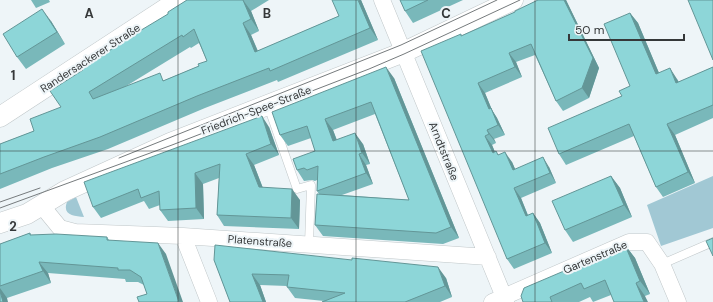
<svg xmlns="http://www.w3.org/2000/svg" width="713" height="302" viewBox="0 0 713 302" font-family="'DM Sans',sans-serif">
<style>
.green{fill:#a1c8d4}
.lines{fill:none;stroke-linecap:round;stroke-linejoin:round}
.service-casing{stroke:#c0c7c9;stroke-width:9}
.minor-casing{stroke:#c0c7c9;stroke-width:17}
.tertiary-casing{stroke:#c0c7c9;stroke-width:21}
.service{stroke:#fff;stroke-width:8}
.minor{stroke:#fff;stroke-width:16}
.tertiary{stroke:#fff;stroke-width:20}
.tram{stroke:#767b7d;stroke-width:1}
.wall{fill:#79b8ba;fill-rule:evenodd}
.shaded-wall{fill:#639697}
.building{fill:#8dd6d8;stroke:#639697;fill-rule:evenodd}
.grid{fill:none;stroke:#353839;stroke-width:1;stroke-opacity:0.55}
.labels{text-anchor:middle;stroke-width:4;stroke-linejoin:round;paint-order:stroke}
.street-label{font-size:11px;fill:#353839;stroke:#eef5f8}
.grid-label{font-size:13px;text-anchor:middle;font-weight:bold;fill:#353839;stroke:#eef5f8;stroke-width:4;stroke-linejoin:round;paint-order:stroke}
</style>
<rect width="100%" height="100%" fill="#eef5f8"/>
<path class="green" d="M 713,176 L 713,228 L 661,246 L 647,205 Z
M 76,197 L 84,217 C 74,216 62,215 67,202 Z"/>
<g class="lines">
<g class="service-casing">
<path id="service" d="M 268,106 L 297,189 L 311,185 L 309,244
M 662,264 L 713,242"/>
</g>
<g class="minor-casing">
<path id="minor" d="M 382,0 L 506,302
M 42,206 L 60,228 L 75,232 L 183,236 L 488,257
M 183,236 L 209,302
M 492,302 L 629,242 L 647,242 L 662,264 L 678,302"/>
</g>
<g class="tertiary-casing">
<path id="tertiary" d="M 0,117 L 179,0
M 0,223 L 27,214 L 65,191 L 170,143 L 404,52 L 513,0"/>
</g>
<use href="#service" class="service"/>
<use href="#minor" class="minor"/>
<use href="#tertiary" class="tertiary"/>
<path class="tram" d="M 119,158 L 401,45 L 497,0
M 0,202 L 40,188
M 0,208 L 172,145 L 369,69 L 404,54 L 520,0"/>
</g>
<path class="wall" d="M 31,0 L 49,0 L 50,2 L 36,8 Z
M 187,0 L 269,0 L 251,11 L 259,31 L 251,35 L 258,51 L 339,16 L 361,0 L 378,40 L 278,82 L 277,80 L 205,108 L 108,149 L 52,168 L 0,189 L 0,144 L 34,131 L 61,107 L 83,70 L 168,14 ZM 199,43 L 207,61 L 199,66 L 165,80 L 123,88 L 190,47 L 191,48 Z
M 400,0 L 463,0 L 413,23 L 405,11 Z
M 538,0 L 566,0 L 599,68 L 589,98 L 563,111 L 556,101 L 535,55 L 516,62 L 522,77 L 485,93 L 492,110 L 497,118 L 505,135 L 494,139 L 496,143 L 492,145 L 495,152 L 499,155 L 512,162 L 515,169 L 549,167 L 556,183 L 521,198 L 528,215 L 533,213 L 540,223 L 552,253 L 514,269 L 507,259 L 462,36 L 515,12 Z
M 630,13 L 638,23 L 659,73 L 677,79 L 679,82 L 713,67 L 713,118 L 675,135 L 695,183 L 663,197 L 656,187 L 634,136 L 566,165 L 559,154 L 622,96 L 630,86 Z
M 51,21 L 65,44 L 26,69 L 17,57 Z
M 394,78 L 459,238 L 443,244 L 323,236 L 315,225 L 319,194 L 317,191 L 317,180 L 315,181 L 312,180 L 304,181 L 297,170 L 315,151 L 311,138 L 288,146 L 280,135 ZM 375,114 L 409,200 L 342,195 L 373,184 L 366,165 L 370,164 L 363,144 L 337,140 L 333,130 Z
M 269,127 L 279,155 L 254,165 L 263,188 L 300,200 L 299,229 L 224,226 L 217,215 L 219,178 L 203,184 L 204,219 L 168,221 L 160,210 L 160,205 L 149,209 L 144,201 L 101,218 L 93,207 Z
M 611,176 L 620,188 L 632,217 L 573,242 L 565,230 Z
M 30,233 L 31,235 L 107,237 L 109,240 L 166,254 L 147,294 L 144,285 L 138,282 L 126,282 L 125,279 L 48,273 L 51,283 L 7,298 L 0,302 L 0,244 Z
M 625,245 L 635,258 L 650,294 L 645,296 L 611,295 L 593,302 L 590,297 L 579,302 L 523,302 Z
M 214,260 L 446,278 L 452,297 L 440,302 L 322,302 L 324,301 L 295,298 L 287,287 L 287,286 L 260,285 L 266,302 L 230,302 Z"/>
<path class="shaded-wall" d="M 243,0 L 251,11 L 259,31 L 251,19 Z
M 358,0 L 361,0 L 378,40 L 370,28 Z
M 564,0 L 566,0 L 599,68 L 589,98 L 582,88 Z
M 42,9 L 51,21 L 65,44 L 57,32 Z
M 630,13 L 638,23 L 664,85 L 656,74 Z
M 243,23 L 251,35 L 263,64 L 255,52 Z
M 509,53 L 516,62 L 522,77 L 515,67 Z
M 386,67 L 394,78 L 459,238 L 451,227 Z
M 670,68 L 677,79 L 683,93 L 676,83 Z
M 478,83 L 485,93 L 492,110 L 497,118 L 505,135 L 498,125 L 489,109 Z
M 262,116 L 269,127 L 279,155 L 271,144 Z
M 325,119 L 333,130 L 341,152 L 333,141 Z
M 667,124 L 675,135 L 695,183 L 688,172 Z
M 487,130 L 494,139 L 496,143 L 489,134 Z
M 355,133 L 363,144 L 370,164 L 362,153 Z
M 485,136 L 492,145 L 499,162 L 493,153 Z
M 505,152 L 512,162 L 520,180 L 513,170 Z
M 246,154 L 254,165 L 267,199 L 259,187 Z
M 359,154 L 366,165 L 373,184 L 366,173 Z
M 543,157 L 549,167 L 556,183 L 550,173 Z
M 195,173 L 203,184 L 204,219 L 196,208 Z
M 611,176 L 620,188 L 632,217 L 624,205 Z
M 514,188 L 521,198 L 532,226 L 526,216 Z
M 292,189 L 300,200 L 299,229 L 291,218 Z
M 533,213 L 540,223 L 552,253 L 545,243 Z
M 158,243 L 166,254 L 183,302 L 179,302 Z
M 625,245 L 635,258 L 650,294 L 640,281 Z
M 39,262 L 48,273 L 51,283 L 43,271 Z
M 438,267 L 446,278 L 452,297 L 445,286 Z
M 252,274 L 260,285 L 266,302 L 263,302 Z
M 636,283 L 645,296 L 648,302 L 644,302 Z
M 0,288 L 7,298 L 8,302 L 3,302 L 0,291 Z"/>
<path class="building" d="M 187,0 L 243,0 L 251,19 L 243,23 L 255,52 L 339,16 L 332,0 L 358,0 L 370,28 L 270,71 L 269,68 L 197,96 L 100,137 L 44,157 L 0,174 L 0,144 L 34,131 L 30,119 L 61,107 L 50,91 L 83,70 L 82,69 L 128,38 L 168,14 L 168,12 ZM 194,29 L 207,61 L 198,64 L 199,66 L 163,81 L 160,73 L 93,99 L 89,92 L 182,35 L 183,37 Z
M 400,0 L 428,0 L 405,11 Z
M 538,0 L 564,0 L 593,58 L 582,88 L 556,101 L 531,44 L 509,53 L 515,67 L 478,83 L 489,109 L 491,108 L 498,125 L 487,130 L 489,134 L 485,136 L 493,153 L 496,151 L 498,155 L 505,152 L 513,170 L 543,157 L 550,173 L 514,188 L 526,216 L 533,213 L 545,243 L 507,259 L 421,51 L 461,34 L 461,36 L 515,12 L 515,11 Z
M 688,0 L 713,0 L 713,60 Z
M 42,9 L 57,32 L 17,57 L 3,34 Z
M 630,13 L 656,74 L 670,68 L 676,83 L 713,67 L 713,105 L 667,124 L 688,172 L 656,187 L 629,124 L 559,154 L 548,128 L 622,96 L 619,91 L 630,86 L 604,24 Z
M 386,67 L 451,227 L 436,233 L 315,225 L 317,194 L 409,200 L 371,102 L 325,119 L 333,141 L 355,133 L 362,153 L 359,154 L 366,173 L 317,191 L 318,166 L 307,170 L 304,168 L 297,170 L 293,159 L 315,151 L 307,126 L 280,135 L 272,112 Z
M 262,116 L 271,144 L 246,154 L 259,187 L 292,189 L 291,218 L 217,215 L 220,164 L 195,173 L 196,208 L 160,210 L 159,191 L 141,198 L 138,189 L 93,207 L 84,182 Z
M 611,176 L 624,205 L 565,230 L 552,201 Z
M 30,233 L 30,235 L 56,234 L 107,237 L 107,240 L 158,243 L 179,302 L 139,302 L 137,297 L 147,294 L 141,277 L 130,270 L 118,270 L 118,268 L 39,262 L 43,271 L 0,286 L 0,244 Z
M 713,238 L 713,256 L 706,241 Z
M 215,245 L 352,260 L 352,258 L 438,267 L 445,286 L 405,302 L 322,302 L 345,293 L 287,287 L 289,275 L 252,274 L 263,302 L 230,302 L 214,260 Z
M 625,245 L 640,281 L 636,283 L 644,302 L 614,302 L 605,280 L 584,289 L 581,283 L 550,297 L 552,302 L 523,302 L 521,296 L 524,288 Z
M 0,291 L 3,302 L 0,302 Z"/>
<path class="grid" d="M 178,0 L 178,302M 356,0 L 356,302M 535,0 L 535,302M 0,151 L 713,151"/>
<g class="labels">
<g class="street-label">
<text transform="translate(90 58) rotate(-33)" y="4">Randersackerer Straße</text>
<text transform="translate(256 110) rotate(-21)" y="4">Friedrich-Spee-Straße</text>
<text transform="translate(444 151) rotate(68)" y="4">Arndtstraße</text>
<text transform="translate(260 241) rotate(4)" y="4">Platenstraße</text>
<text transform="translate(595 257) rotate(-23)" y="4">Gartenstraße</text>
</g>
</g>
<g class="grid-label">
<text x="89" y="18">A</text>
<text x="267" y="18">B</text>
<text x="446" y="18">C</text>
<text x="13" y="80">1</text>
<text x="13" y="231">2</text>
</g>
<path d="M569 34v6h115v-6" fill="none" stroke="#353839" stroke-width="2"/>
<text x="575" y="34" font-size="12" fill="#353839" stroke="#eef5f8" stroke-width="3" paint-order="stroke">50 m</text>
</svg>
